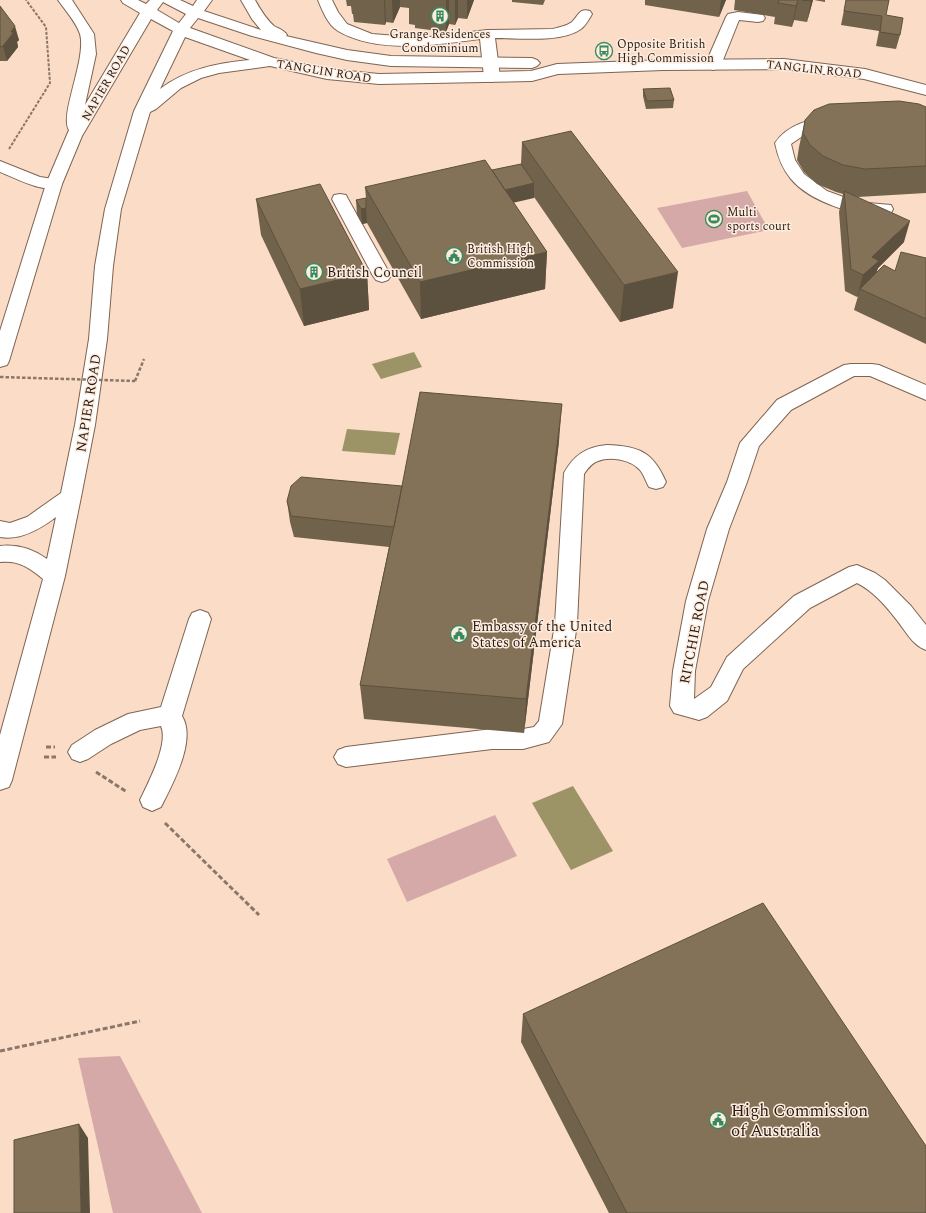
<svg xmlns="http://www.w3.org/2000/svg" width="926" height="1213" viewBox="0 0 926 1213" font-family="Spectral,serif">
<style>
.green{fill:#d6a9a9}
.water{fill:#9c9367}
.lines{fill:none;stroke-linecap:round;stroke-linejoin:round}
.minor-casing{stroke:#7e6452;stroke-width:2}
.major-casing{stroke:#7e6452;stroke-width:2}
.path-far2{stroke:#8b7769;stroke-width:2;stroke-dasharray:3 1.5;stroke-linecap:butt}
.path-far1{stroke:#8b7769;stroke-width:2.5;stroke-dasharray:3.5 2;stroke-linecap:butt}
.path{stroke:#8b7769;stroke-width:3;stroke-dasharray:5 2.5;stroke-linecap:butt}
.minor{fill:#fff;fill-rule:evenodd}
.major{fill:#fff;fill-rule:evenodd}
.path-bridge{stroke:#8b7769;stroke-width:2.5;stroke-dasharray:3.5 2;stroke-linecap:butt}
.wall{fill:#71624c}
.shaded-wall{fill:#5c503e}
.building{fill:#837258;stroke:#5c503e}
.labels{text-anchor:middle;stroke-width:3;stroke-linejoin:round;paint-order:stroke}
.far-poi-label{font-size:12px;fill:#271d15;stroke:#feecdf;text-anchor:start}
.far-street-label{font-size:12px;fill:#271d15;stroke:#feecdf}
.poi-label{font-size:14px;fill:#271d15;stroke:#feecdf;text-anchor:start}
.street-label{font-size:14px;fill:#271d15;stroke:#feecdf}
.near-poi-label{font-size:17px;fill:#271d15;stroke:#feecdf;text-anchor:start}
</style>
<rect width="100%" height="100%" fill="#fadcc7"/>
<path class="green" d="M 747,191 L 769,230 L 682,248 L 657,208 Z
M 495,815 L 517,856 L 407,902 L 387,859 Z
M 120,1056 L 202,1213 L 113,1213 L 78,1058 Z"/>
<path class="water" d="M 414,352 L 422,367 L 381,379 L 372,364 Z
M 347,429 L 400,433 L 395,455 L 342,451 Z
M 573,786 L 613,851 L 571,870 L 532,803 Z"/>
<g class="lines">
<g class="minor-casing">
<path id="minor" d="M 318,0 L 332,0 L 338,12 L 347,24 L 372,34 L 422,38 L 487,30 L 553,29 C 559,27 567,26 572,22 C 579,15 579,8 590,11 L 592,14 C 589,19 586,25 581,29 C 562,43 518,38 495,38 L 500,77 L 497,80 L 492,82 L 487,80 L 484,77 L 480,39 C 437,45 377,54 338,31 C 328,25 322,10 318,0 Z
M 738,12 L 763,15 L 765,18 L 763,21 L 758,22 L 739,20 L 721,65 L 718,68 L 713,70 L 708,68 L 705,65 L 726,17 L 728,14 Z
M 831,117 L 837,119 L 839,122 L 837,125 L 810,131 L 791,144 L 795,160 L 804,174 L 827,191 L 857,202 L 891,205 L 893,209 L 891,213 C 862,220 810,202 791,179 C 782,168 778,157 775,143 C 788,124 810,119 831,117 Z
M 0,161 L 40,177 L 60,180 L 62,184 L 60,188 C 40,192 18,179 0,172 Z
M 340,194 L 346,195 L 348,199 L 391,276 L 388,280 L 382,282 L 376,280 L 373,276 L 332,199 L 334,195 Z
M 851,364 L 872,364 L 879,365 L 926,385 L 926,400 L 870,376 L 854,376 L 791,410 L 759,446 L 747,482 L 729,529 L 708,601 L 695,671 L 694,699 L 711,687 L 727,657 L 794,596 L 849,567 L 857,565 L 875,573 L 885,580 L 911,606 L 926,625 L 926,650 C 912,645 905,630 896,619 C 885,605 873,591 857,583 L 810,608 L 743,669 L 727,701 L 707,717 L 699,720 L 674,713 L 670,706 L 673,671 L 686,601 L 707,529 L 727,482 L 740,443 L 777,400 L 844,365 Z
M 607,445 C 639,446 653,452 666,482 L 663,487 L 656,489 L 649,487 C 646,482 644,475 640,470 C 631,460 611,456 598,461 C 592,463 588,468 584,474 L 577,624 L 562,724 L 549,742 L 523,749 L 492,749 L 346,767 L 338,764 L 334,757 L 338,750 L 346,747 L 492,729 L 523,729 L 534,727 L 539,721 L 555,624 L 564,473 C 574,455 586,447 607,445 Z
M 200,610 L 208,613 L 211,619 L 182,716 C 197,740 172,785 161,807 L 152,811 L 143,807 L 140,800 C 148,783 169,744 161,726 L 140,730 L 111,744 L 88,759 L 80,762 L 72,759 L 68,752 L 72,745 L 95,730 L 128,714 L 161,707 L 189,619 L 192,613 Z"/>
</g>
<g class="major-casing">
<path id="major" d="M 58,0 L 72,0 L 94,34 L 96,54 L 85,105 L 140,13 L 123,3 L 121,0 L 138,0 L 146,4 L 150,0 L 180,0 L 193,6 L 197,0 L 212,0 L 204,11 L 261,30 L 252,19 L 241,0 L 255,0 C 260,9 266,19 274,26 C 279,29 284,30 287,35 L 286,36 L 347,50 L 391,56 L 532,58 L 537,60 L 540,63 L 537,66 L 532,68 L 391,66 L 347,60 L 316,53 L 252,36 L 198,18 L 190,28 L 274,58 L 327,69 L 379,74 L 531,71 L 557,64 L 663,60 L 784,59 L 865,69 L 926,85 L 926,95 L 864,79 L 784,69 L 663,70 L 558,74 L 532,81 L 379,84 L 327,79 L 270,66 L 219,73 L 201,78 L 181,88 L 156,109 L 150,112 L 121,209 L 113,266 L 107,339 L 95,425 L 81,497 L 65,576 L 12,780 L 9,787 L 0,790 L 0,735 L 43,579 C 29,567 18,560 0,562 L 0,546 C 17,544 33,549 47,559 L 56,517 C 40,529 20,541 0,537 L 0,521 L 10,523 L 27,517 L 61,493 L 75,425 L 89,339 L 95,266 L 105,209 L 134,111 L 173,31 L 151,19 L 82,136 L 62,184 L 9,361 L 7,365 L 0,367 L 0,331 L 46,184 L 69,130 C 59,115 87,59 80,34 C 76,22 65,10 58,0 ZM 163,2 L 186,14 L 179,23 L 157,10 ZM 185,37 L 250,60 C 218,63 186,69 160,89 Z"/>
</g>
<path class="path-far2" d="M 9,149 L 50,83 L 46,27 L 26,0"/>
<path class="path-far1" d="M 135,381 L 144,359"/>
<path class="path" d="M 46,747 L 55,747
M 44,757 L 56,757
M 96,772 L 127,792
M 165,823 L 259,915
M 0,1051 L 140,1021"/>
<use href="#minor" class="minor"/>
<use href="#major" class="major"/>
<path class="path-bridge" d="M 0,377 L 135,381"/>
</g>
<path class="wall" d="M 346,0 L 474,0 L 467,19 L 458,18 L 455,25 L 449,24 L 446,32 L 415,28 L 415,25 L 409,24 L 409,8 L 400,7 L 393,23 L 386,22 L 385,25 L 354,22 L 353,14 L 352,14 L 351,6 L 347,6 Z
M 512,0 L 545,0 L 543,5 L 512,2 Z
M 645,0 L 726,0 L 719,17 L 645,5 Z
M 735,0 L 813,0 L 807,22 L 794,20 L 792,27 L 774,24 L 775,17 L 734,10 Z
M 814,0 L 825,0 L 825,2 Z
M 846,0 L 886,15 L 900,35 L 896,49 L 876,46 L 879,31 L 841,25 Z
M 0,6 L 19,40 L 17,42 L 18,47 L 7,61 L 0,61 Z
M 643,89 L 674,100 L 673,108 L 646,109 L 643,96 Z
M 926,107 L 926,193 L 858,197 L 855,196 L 904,242 L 878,268 L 876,273 L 895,271 L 926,258 L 926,344 L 854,310 L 858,296 L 857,297 L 845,291 L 839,212 L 843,194 L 836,192 L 817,184 L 804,172 L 797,160 L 799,147 L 805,120 Z
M 522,142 L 673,308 L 620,322 L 534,197 L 513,202 L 547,252 L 545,289 L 421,319 L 367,223 L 362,224 L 357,215 L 356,200 L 366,198 L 365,187 L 492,170 L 521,164 Z
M 256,199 L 367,273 L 369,310 L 304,326 L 261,235 Z
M 559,441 L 524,733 L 364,719 L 360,685 L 389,547 L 294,537 L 290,522 L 287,501 L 402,486 Z
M 523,1014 L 926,1213 L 609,1213 L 521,1042 Z"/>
<path class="shaded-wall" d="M 384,0 L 385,0 L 386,22 L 385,25 Z
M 392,0 L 400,0 L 400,7 L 393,23 Z
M 446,0 L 449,0 L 449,24 L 446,32 Z
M 455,0 L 458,0 L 458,18 L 455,25 Z
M 467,0 L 474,0 L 467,19 Z
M 721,0 L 726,0 L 719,17 Z
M 798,0 L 794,20 L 792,27 L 796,6 Z
M 811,0 L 813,0 L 807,22 Z
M 15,26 L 19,40 L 17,42 L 18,47 L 7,61 L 3,46 L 11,32 Z
M 534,183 L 534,198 L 491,208 L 492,193 Z
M 366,208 L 367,223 L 362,224 L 361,209 Z
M 910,221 L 904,242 L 878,268 L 873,282 L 860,289 L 858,296 L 857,297 L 863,275 L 872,257 Z
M 547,252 L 545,289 L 421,319 L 420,282 Z
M 678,272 L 673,308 L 620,322 L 624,285 Z
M 367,273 L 369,310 L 304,326 L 300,289 Z
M 562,404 L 559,441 L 524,733 L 526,699 Z
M 79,1124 L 88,1138 L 90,1213 L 81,1213 Z"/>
<path class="building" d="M 779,0 L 798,0 L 796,6 L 778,3 Z
M 802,0 L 811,0 L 811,1 Z
M 846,0 L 889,0 L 886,15 L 903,18 L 900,35 L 880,32 L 882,16 L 844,11 Z
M 0,6 L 15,26 L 11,32 L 14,32 L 3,46 L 0,47 Z
M 670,88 L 674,100 L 647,101 L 643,89 Z
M 899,101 L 919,104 L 926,107 L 926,166 L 865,169 L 843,165 L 823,156 L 810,145 L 803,133 L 805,120 L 814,110 L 829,104 Z
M 571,131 L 678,272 L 624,285 L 522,142 Z
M 485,160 L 547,252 L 420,282 L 365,187 Z
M 521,164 L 534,183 L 505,190 L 492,170 Z
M 320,184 L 367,273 L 300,289 L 256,199 Z
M 844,191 L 910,221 L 872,257 L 879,261 L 863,275 L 851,269 Z
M 366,198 L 366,208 L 361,209 L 356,200 Z
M 901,252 L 926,258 L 926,319 L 860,289 L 884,265 L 895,271 Z
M 420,392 L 562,404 L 526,699 L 360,685 L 397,512 Z
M 301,477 L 402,486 L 394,527 L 291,516 L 287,501 L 291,486 Z
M 763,903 L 926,1146 L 926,1213 L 627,1213 L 523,1014 Z
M 79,1124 L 81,1213 L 14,1213 L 14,1140 Z"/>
<defs>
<g id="building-ring" transform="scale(0.9)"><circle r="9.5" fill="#feecdf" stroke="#368a5d" stroke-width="1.5"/><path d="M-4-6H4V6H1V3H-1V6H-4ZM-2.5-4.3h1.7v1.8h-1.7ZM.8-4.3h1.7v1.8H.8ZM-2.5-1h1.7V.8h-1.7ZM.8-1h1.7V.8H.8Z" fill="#368a5d"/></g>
<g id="bus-ring" transform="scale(0.9)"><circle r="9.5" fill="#feecdf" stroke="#368a5d" stroke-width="1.5"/><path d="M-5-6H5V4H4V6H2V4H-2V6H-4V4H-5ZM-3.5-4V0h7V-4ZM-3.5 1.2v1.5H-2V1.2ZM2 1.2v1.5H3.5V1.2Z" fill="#368a5d"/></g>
<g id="stadium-ring" transform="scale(0.9)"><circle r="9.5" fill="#feecdf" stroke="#368a5d" stroke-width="1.5"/><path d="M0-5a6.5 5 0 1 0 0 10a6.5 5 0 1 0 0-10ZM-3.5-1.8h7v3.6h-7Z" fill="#368a5d"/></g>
<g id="civic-ring" transform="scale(0.9)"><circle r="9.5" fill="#feecdf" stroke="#368a5d" stroke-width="1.5"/><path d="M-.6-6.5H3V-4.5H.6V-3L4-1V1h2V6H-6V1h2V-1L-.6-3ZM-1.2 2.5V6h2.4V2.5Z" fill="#368a5d"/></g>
</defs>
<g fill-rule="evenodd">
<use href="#building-ring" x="440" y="16"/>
<use href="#bus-ring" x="604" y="51"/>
<use href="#stadium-ring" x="714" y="219"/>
<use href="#civic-ring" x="454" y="256"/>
<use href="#building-ring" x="314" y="272"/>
<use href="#civic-ring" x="459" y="634"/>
<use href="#civic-ring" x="718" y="1120"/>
</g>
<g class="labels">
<g class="far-poi-label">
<text x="440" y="38" text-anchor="middle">Grange Residences<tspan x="440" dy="14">Condominium</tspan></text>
<text x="617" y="48">Opposite British<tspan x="617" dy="14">High Commission</tspan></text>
<text x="727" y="216">Multi<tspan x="727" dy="14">sports court</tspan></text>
<text x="467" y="253">British High<tspan x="467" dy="14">Commission</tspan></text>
</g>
<g class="far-street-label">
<text transform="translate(814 69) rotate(6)" y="4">TANGLIN ROAD</text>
<text transform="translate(324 71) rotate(9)" y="4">TANGLIN ROAD</text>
<text transform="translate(106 83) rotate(-60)" y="4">NAPIER ROAD</text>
</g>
<g class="poi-label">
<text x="327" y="277">British Council</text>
<text x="472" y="631">Embassy of the United<tspan x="472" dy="16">States of America</tspan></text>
</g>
<g class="street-label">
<text transform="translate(88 403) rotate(-81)" y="5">NAPIER ROAD</text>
<text transform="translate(694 632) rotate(-79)" y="5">RITCHIE ROAD</text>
</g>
<g class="near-poi-label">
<text x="731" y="1116">High Commission<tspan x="731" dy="20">of Australia</tspan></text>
</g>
</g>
</svg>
